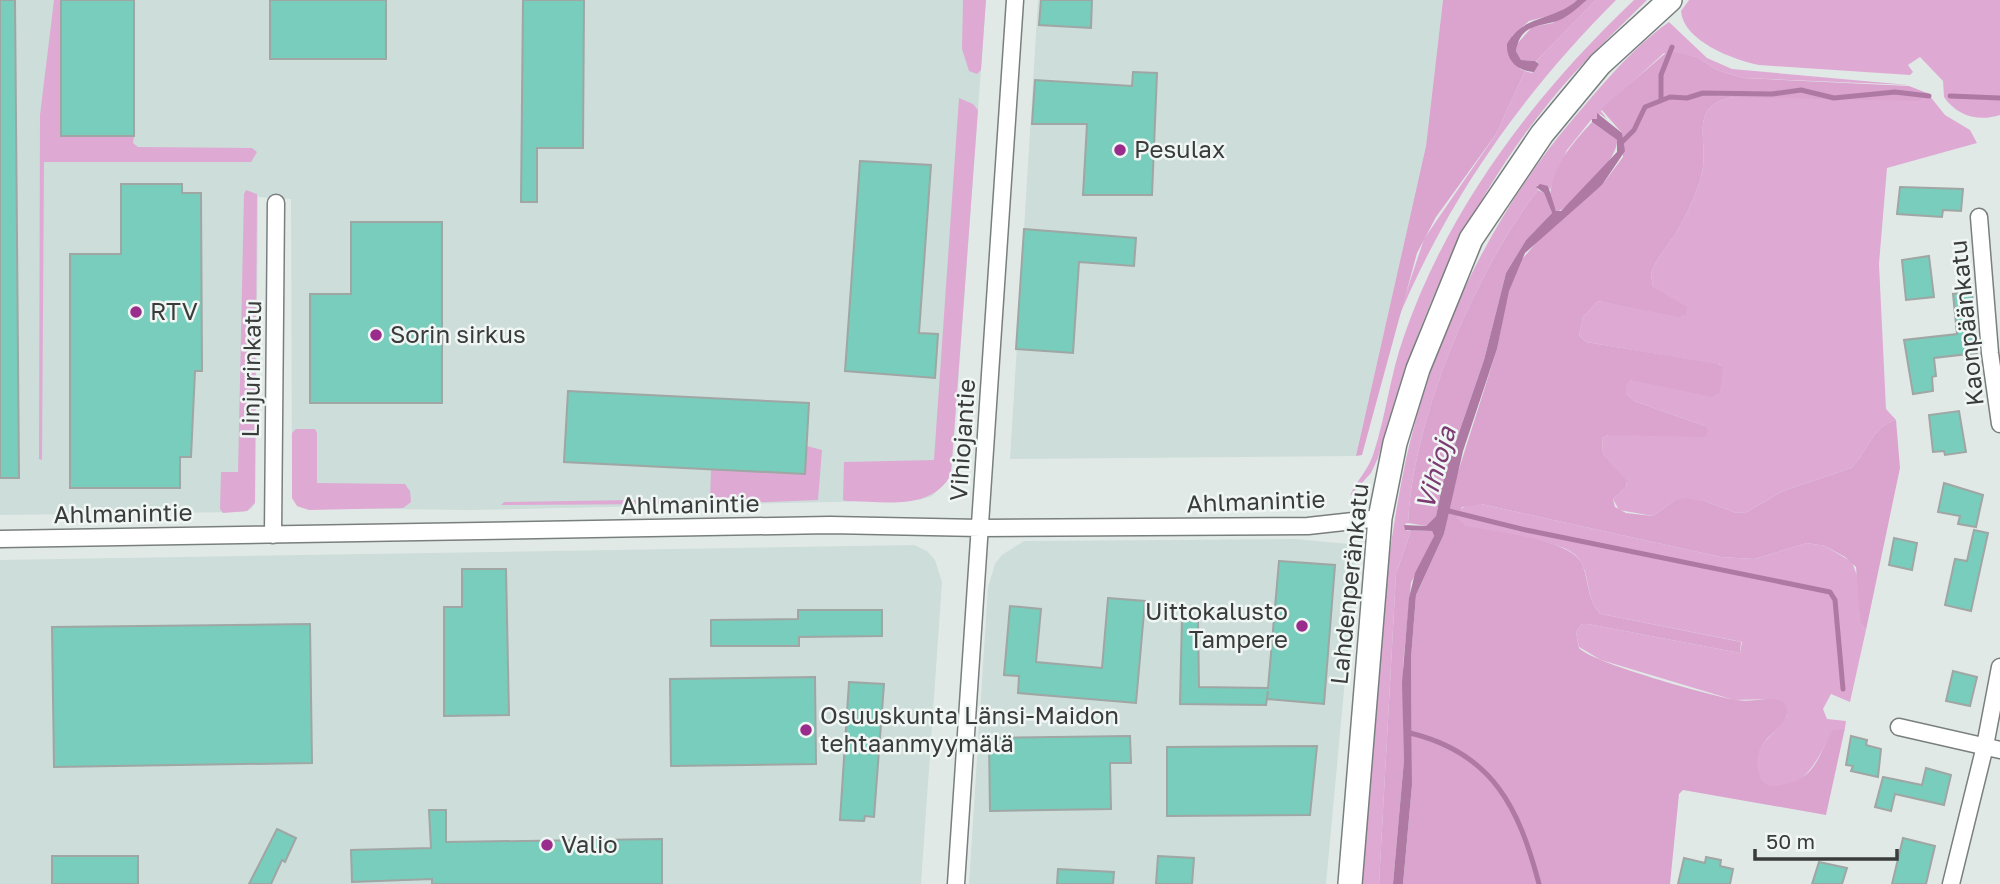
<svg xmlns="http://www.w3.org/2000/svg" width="2000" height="884" viewBox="0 0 2000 884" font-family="'Golos Text',sans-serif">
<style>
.built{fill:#cdddd9}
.green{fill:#deaad4}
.forest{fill:#daa4cf}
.water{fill:#ae7aa4}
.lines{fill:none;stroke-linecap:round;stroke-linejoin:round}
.stream{stroke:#ae7aa4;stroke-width:5}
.building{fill:#79cdbc;stroke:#9fa6a4;stroke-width:2}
.street-casing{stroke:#797f7e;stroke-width:19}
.secondary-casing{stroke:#797f7e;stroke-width:26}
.street{stroke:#fff;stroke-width:16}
.secondary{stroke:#fff;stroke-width:23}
.poi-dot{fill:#9a2d8c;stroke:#eff6f4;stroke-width:2.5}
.labels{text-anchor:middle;stroke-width:5;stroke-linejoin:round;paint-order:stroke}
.poi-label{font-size:24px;fill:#393c3b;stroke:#eff6f4;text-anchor:start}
.street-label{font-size:24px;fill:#393c3b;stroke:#eff6f4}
.water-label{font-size:26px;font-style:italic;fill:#7b3a70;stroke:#eff6f4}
</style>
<rect width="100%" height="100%" fill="#e1e9e7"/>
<path class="built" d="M 0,0 L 986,0 L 952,466 L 947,481 L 932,496 L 919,500 L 471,510 L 301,508 L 292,498 L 291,199 L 258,197 L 255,503 L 251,509 L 243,512 L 0,515 Z
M 1038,0 L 1443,0 L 1426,146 L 1356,456 L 1010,459 Z
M 1295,539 L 1349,544 L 1355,553 L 1356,562 L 1326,884 L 969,884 L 988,587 L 995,564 L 1002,555 L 1024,541 Z
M 914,545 L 927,551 L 935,560 L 942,582 L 921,884 L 0,884 L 0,560 Z"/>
<path class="green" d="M 54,0 L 61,0 L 61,136 L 134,136 L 133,143 L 138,147 L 252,148 L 257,152 L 251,162 L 44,162 L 42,460 L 39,459 L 40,115 Z
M 963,0 L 986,0 L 981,70 L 977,74 L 969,71 L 962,49 Z
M 1596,0 L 1616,0 C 1521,95 1444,204 1394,329 L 1424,239 L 1496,134 L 1525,71 L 1532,73 L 1539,64 L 1536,61 Z
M 1634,0 L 1647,0 C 1614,33 1580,64 1551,100 C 1465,205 1413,329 1378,458 L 1371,473 L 1350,496 C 1355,483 1368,470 1373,455 C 1386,416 1390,375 1404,336 C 1449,206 1535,94 1634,0 Z
M 1689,0 L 2000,0 L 2000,115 C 1978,122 1957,116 1944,97 L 1943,81 L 1920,57 L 1908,65 L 1913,72 L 1910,75 L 1759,65 C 1734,60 1683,41 1681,11 Z
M 1669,22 L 1707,58 L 1732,69 L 1909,85 L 1743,78 L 1717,70 L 1697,57 L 1664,53 L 1601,111 L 1607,119 L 1600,114 L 1596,120 L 1591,120 L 1567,150 L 1550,190 L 1548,186 L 1537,185 L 1538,190 C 1474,273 1413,419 1408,523 L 1405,524 L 1407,531 L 1411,530 L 1396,574 L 1379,884 L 1362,884 C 1373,748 1376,608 1403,474 C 1429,345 1488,219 1573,119 C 1601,86 1633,47 1669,22 Z
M 1925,90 L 1945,115 L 1970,130 L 1977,143 L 1887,168 L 1879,264 L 1886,409 L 1896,420 C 1872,426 1868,452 1851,468 L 1783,491 L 1747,512 L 1736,513 L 1707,502 L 1674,501 L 1653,516 L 1619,510 L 1613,499 L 1626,487 L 1627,482 L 1603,454 L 1602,438 L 1608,435 L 1705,426 L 1634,401 L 1626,393 L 1625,385 L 1631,380 L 1721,365 L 1586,342 L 1579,335 L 1583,317 L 1598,301 L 1684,316 L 1653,287 L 1651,274 C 1655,260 1666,248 1674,236 C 1685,218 1695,198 1701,177 C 1711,143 1685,105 1734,97 L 1927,93 Z
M 959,98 L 973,104 L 978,110 L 951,474 C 932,512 882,501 846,501 L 843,500 L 844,462 L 934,460 Z
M 246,190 L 257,194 L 255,503 L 247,511 L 223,513 L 220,509 L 221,472 L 238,472 L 244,194 Z
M 296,429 L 315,429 L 317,433 L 317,483 L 405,484 L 410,491 L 411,502 L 403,508 L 309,510 L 297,506 L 292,498 L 292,433 Z
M 807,446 L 822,450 L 818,500 L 713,504 L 710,501 L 711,469 L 805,474 Z
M 630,500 L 668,500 L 671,504 L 501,505 L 504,502 Z
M 1467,504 L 1481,504 L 1721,557 L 1754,559 L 1807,543 L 1825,546 L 1852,562 L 1859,581 L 1860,623 L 1866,630 L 1850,702 L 1831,694 L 1823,709 L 1827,719 L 1846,721 L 1845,728 L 1832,732 C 1818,758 1803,797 1764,784 C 1740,749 1774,740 1787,715 L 1771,699 L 1734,700 L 1601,660 L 1579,647 L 1576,632 L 1582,624 L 1588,624 L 1740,653 L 1742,642 L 1601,614 C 1585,600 1591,576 1579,559 C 1563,536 1487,536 1460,524 L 1457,518 L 1460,510 Z"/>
<path class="forest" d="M 1443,0 L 1577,0 L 1563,12 L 1529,21 L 1512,36 L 1520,69 L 1525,71 L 1496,134 L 1436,217 L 1417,253 L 1362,455 L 1356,456 L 1426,146 Z
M 1587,0 L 1596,0 L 1536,61 L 1521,60 L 1516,51 L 1517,44 L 1532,27 L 1553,23 Z
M 1668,51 L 1697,57 L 1717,70 L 1743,78 L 1909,86 L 1927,93 L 1919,101 L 1734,97 C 1685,105 1711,143 1701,177 C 1695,198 1685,218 1674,236 C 1666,248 1655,260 1651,274 L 1653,287 L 1687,307 L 1686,315 L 1678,317 L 1598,301 L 1583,317 L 1579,335 L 1586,342 L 1718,364 L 1723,368 L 1720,392 L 1712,397 L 1631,380 L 1626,385 L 1626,393 L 1634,401 L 1705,426 L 1708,430 L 1707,435 L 1701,437 L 1608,435 L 1602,438 L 1603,454 L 1627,481 L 1626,487 L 1613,499 L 1615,507 L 1626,513 L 1653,516 L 1674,501 L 1685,498 L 1707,502 L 1736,513 L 1747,512 L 1783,491 L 1851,468 C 1868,452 1872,426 1896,420 L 1900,468 L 1866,630 L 1860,623 L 1856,567 L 1845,557 L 1825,546 L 1807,543 L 1754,559 L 1721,557 L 1481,504 L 1462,507 L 1457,518 L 1466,526 C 1491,531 1572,539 1582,564 C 1589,580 1587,602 1601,614 L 1741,642 L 1740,653 L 1588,624 L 1582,624 L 1576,632 L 1579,648 C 1593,663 1711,696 1737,700 C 1753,703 1771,694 1785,703 C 1798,732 1743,733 1761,779 C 1766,786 1773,787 1781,785 C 1815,779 1817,759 1832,731 L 1845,728 L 1826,815 L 1683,790 L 1679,794 L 1670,884 L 1403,884 L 1412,785 L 1411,658 L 1416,595 L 1444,534 L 1453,488 L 1497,349 L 1508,291 L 1518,264 L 1546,231 L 1602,185 L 1623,157 L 1622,133 L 1601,109 Z
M 1592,122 L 1617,140 C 1619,158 1574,205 1557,212 L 1550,199 C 1551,167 1572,144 1592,122 Z
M 1538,190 L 1544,193 L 1552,213 L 1526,240 L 1506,273 L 1484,360 L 1445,473 L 1436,516 L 1426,526 L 1408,523 C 1413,419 1474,273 1538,190 Z
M 1411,530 L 1432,531 L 1434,536 L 1411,583 L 1403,666 L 1404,760 L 1393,884 L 1379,884 L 1396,574 Z"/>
<path class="water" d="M 1577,0 L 1587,0 C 1577,8 1566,19 1554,22 C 1535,27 1520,26 1516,51 L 1521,60 L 1535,61 L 1539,64 L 1534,72 C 1518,71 1506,61 1507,44 C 1523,14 1555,21 1577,0 Z
M 1597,113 L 1622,133 L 1625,151 L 1602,185 L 1525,253 L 1509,291 L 1497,349 L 1463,451 L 1444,534 L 1416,595 L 1411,658 L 1412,785 L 1403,884 L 1393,884 L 1404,760 L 1402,683 L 1409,598 L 1415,573 L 1434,536 L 1432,531 L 1405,530 L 1404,525 L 1426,526 L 1436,516 L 1445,473 L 1484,360 L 1506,273 L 1526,240 L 1552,213 L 1544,193 L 1536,187 L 1540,184 L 1548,186 L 1556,211 L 1561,211 L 1617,152 L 1617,140 L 1592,122 L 1592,119 L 1597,119 Z"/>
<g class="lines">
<path class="stream" d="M 1950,96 L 2000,98
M 1661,100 L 1661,75 L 1672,47
M 1621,143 L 1634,130 L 1645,107 L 1670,97 L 1687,98 L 1703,93 L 1772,94 L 1801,90 L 1834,98 L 1895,92 L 1929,96
M 1445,510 L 1526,530 L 1830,592 L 1835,600 L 1843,689
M 1410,733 C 1493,753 1519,808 1539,884"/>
</g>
<path class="building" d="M 0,0 L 15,0 L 19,478 L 0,478 Z
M 61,0 L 134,0 L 134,136 L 61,136 Z
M 270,0 L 386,0 L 386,59 L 270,59 Z
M 523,0 L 584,0 L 583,148 L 537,148 L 537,202 L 521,202 Z
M 1041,0 L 1092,0 L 1091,28 L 1039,25 Z
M 1133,72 L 1157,73 L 1152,195 L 1083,195 L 1087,124 L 1032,124 L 1035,80 L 1132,86 Z
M 860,161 L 931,165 L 919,333 L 938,334 L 935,378 L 845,371 Z
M 121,184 L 182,184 L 182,193 L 201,193 L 202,371 L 195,371 L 191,457 L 180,457 L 180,488 L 70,488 L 70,254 L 121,254 Z
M 1900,187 L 1963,189 L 1961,211 L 1943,210 L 1942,217 L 1897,214 Z
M 351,222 L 442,222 L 442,403 L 310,403 L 310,294 L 351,294 Z
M 1024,229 L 1136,238 L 1134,266 L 1079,262 L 1073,353 L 1016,349 Z
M 1929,256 L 1934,297 L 1906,300 L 1902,260 Z
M 1972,292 L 1977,353 L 1934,358 L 1936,376 L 1932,377 L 1933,391 L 1913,394 L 1904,340 L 1957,334 L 1953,294 Z
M 568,391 L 809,403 L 805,474 L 564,462 Z
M 1959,411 L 1966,452 L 1945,455 L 1944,451 L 1933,452 L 1929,415 Z
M 1944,483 L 1983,495 L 1976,527 L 1958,524 L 1960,516 L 1938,512 Z
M 1974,530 L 1988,533 L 1971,611 L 1945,605 L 1955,559 L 1967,561 Z
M 1894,538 L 1917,543 L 1912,570 L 1889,565 Z
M 1279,561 L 1335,565 L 1324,704 L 1267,699 L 1268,691 L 1266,705 L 1180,704 L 1182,618 L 1198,618 L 1199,687 L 1268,688 Z
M 462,569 L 506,569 L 509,715 L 444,716 L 444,607 L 462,607 Z
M 1108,598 L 1145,601 L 1136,703 L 1018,693 L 1019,676 L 1004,675 L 1010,606 L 1041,609 L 1036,662 L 1102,668 Z
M 798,610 L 882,610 L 882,636 L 799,637 L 799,646 L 711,646 L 711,620 L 798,619 Z
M 310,624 L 312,763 L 54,767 L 52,627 Z
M 1953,671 L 1977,677 L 1970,706 L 1946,701 Z
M 815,677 L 816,764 L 671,766 L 670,679 Z
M 849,682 L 884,684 L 874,817 L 865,816 L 864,821 L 840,820 Z
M 1130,736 L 1131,763 L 1110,763 L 1111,809 L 990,811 L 989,738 Z
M 1851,736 L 1867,740 L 1866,745 L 1881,749 L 1878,777 L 1851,771 L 1853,766 L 1846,765 Z
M 1317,746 L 1310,815 L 1167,816 L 1167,747 Z
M 1926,768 L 1951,775 L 1944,805 L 1895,794 L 1891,811 L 1875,807 L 1883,777 L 1922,785 Z
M 429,810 L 446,810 L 446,842 L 662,839 L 662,884 L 432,884 L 432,879 L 352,882 L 351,850 L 431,848 Z
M 277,829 L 296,838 L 285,862 L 282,860 L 271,884 L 249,884 Z
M 1903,838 L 1935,846 L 1926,884 L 1892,884 Z
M 52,856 L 138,856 L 138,884 L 52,884 Z
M 1158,856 L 1194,858 L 1192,884 L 1156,884 Z
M 1706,857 L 1721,860 L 1720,866 L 1733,869 L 1730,884 L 1678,884 L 1684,858 L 1705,863 Z
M 1819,862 L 1847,868 L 1842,884 L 1812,884 Z
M 1058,869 L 1114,872 L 1113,884 L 1057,884 Z"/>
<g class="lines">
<g class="street-casing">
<path id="street" d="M 1979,217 L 1990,353 L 2000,424
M 273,535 L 276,203
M 0,539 L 830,525 L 980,528 L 1308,526 L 1380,518
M 1899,727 L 2000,750
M 956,884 L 1015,0
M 1951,884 L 1985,746 L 2000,667"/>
</g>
<g class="secondary-casing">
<path id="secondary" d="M 1350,884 L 1380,518 L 1395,443 L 1418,369 L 1471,239 L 1542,134 L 1600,64 L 1670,0"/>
</g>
<use href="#street" class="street"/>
<use href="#secondary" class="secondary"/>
</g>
<g class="poi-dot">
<circle cx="1120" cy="150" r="7"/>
<circle cx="136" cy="312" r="7"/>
<circle cx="376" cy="335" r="7"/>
<circle cx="1302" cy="626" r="7"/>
<circle cx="806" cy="730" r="7"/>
<circle cx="547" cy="845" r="7"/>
</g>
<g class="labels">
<g class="poi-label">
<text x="1134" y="158">Pesulax</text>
<text x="150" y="320">RTV</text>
<text x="390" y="343">Sorin sirkus</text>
<text x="1288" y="620" text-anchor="end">Uittokalusto<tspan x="1288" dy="28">Tampere</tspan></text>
<text x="820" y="724">Osuuskunta Länsi-Maidon<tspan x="820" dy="28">tehtaanmyymälä</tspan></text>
<text x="561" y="853">Valio</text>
</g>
<g class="street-label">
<text transform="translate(1967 323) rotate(-96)" y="8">Kaonpäänkatu</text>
<text transform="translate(252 369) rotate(-89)" y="8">Linjurinkatu</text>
<text transform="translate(963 440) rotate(-86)" y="8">Vihiojantie</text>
<text transform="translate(1256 502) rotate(-2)" y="8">Ahlmanintie</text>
<text transform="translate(690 505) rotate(-1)" y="8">Ahlmanintie</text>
<text transform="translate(123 514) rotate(-1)" y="8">Ahlmanintie</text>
<text transform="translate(1350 584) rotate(-84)" y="8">Lahdenperänkatu</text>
</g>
<g class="water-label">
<text transform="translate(1436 468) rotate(-74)" y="9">Vihioja</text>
</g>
</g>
<path d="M1755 849v10h142v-10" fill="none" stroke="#393c3b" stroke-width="3.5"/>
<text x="1766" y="849" font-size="21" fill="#393c3b" stroke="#eff6f4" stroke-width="5" paint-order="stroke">50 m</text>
</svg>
